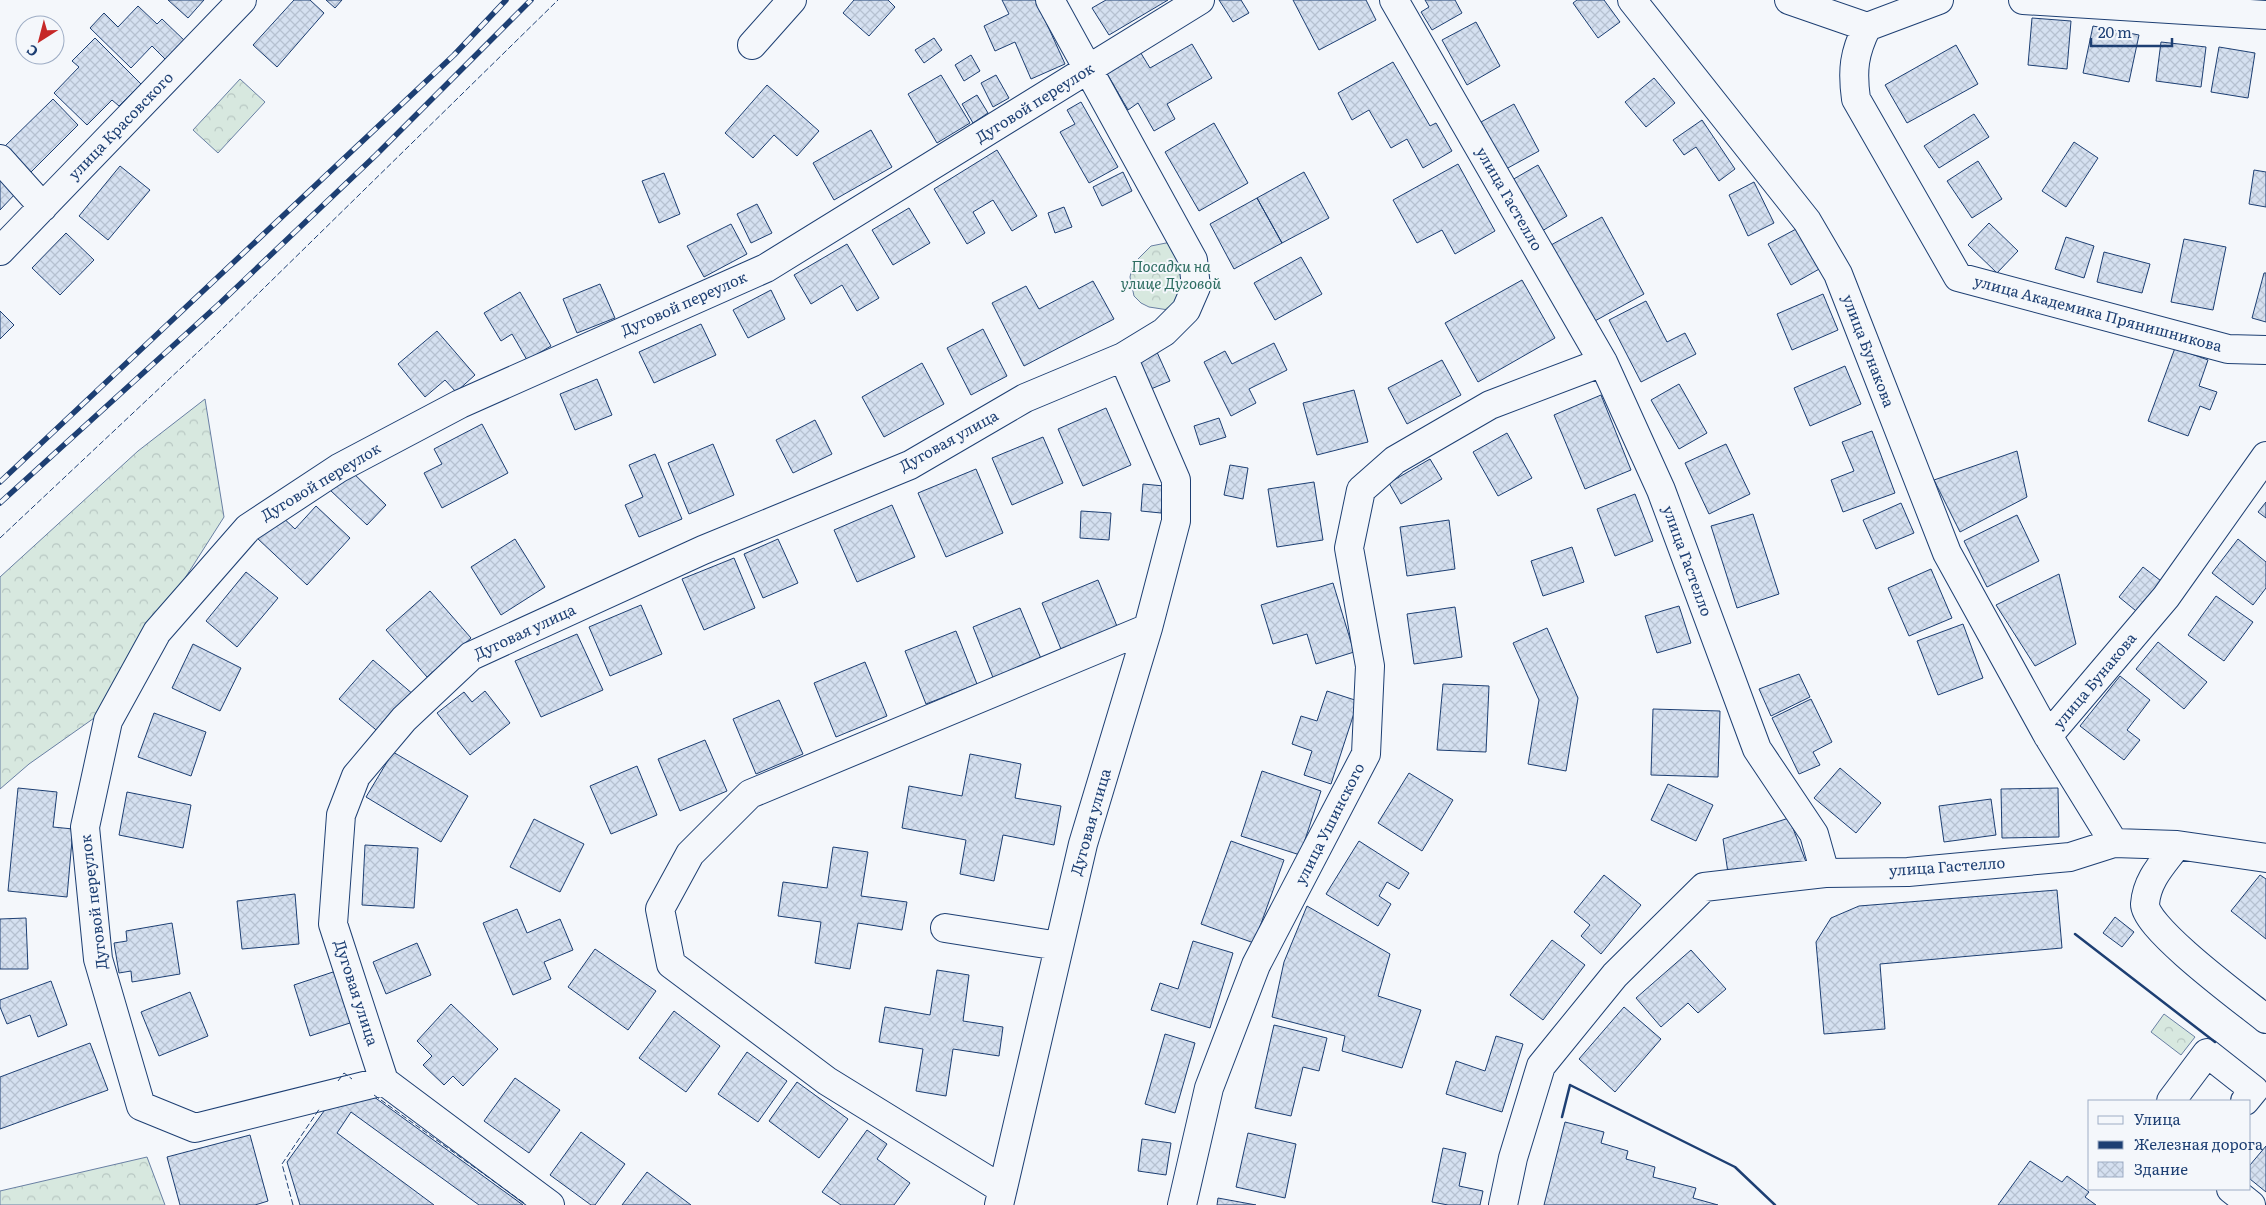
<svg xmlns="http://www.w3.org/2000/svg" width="2266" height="1205" viewBox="0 0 2266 1205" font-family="Literata,serif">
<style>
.forest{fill:url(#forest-crowns);stroke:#687fa3}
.building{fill:url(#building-cross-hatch);stroke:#1d3f73}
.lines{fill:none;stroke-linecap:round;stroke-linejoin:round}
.minor-casing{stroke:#1d3f73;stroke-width:30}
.minor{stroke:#f4f7fb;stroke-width:28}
.rail-casing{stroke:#1d3f73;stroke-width:5.5}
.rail{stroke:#f4f7fb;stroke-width:4;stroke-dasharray:11;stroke-linecap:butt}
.fence{stroke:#1d3f73;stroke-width:1;stroke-dasharray:6 2.5;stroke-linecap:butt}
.wall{stroke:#1d3f73;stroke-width:2.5}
.labels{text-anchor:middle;stroke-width:4;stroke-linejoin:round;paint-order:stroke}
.street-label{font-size:15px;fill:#1d3f73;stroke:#f4f7fb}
.park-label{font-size:15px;font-style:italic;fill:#2c6c60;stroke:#f4f7fb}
</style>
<defs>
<pattern id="forest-crowns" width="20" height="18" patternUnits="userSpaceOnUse" patternTransform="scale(1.25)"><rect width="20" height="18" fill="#d7e8df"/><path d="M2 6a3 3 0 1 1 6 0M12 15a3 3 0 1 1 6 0" fill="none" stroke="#b8c8c3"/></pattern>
<pattern id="building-cross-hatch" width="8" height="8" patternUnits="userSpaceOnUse" patternTransform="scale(1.25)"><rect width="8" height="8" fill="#d5e0f0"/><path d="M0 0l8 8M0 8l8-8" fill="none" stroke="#b6c1d1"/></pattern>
</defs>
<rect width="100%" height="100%" fill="#f4f7fb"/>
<path class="forest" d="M 240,79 L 265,102 L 218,153 L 193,130 Z
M 1176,241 L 1198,253 L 1175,311 L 1149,307 L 1141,303 L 1134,296 L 1130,277 L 1132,268 L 1138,259 L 1151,246 Z
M 205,399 L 224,517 L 97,716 L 29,764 L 0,789 L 0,577 L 138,451 Z
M 2164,1014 L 2195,1037 L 2181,1055 L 2151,1032 Z
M 147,1157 L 165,1205 L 0,1205 L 0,1191 Z"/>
<path class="building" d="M 168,0 L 204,0 L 188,18 Z
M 294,0 L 310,0 L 324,13 L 277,67 L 253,45 Z
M 326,0 L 342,0 L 335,8 Z
M 854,0 L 888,0 L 895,7 L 869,36 L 843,13 Z
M 1002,0 L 1036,0 L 1065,64 L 1031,79 L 1015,42 L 995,51 L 984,26 L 1009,14 Z
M 1106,0 L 1168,0 L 1109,35 L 1092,8 Z
M 1219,0 L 1241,0 L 1249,13 L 1233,22 Z
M 1293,0 L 1366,0 L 1376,20 L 1319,50 Z
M 1425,0 L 1455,0 L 1462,13 L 1432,30 L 1421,12 L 1429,7 Z
M 1577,0 L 1604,0 L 1620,22 L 1598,38 L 1573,3 Z
M 138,6 L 157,24 L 162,19 L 186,42 L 167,61 L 152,46 L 131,68 L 90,28 L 104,13 L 118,27 Z
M 2032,18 L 2071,21 L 2067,69 L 2028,65 Z
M 1476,22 L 1500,66 L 1467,85 L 1442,40 Z
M 2093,26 L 2139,35 L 2129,82 L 2083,73 Z
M 95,38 L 141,84 L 119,106 L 112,100 L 87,125 L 54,93 L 79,67 L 72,61 Z
M 934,38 L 942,50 L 924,63 L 915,50 Z
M 2161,42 L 2206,47 L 2201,87 L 2156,81 Z
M 1192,44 L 1212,78 L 1167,104 L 1175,119 L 1154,131 L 1138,103 L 1128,110 L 1105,70 L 1139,50 L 1150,68 Z
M 1956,45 L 1978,84 L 1907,123 L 1885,85 Z
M 2219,47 L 2255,53 L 2248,98 L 2211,92 Z
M 971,55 L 980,71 L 964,81 L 955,65 Z
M 1393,62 L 1430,126 L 1436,123 L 1452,151 L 1423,168 L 1407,139 L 1391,148 L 1369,110 L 1352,120 L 1338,93 Z
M 941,75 L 970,123 L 937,143 L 908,94 Z
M 996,75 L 1009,98 L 993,107 L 981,83 Z
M 1654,78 L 1675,103 L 1646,127 L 1625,102 Z
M 767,85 L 819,131 L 797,156 L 774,135 L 753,158 L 725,133 Z
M 977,95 L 988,113 L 973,123 L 962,104 Z
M 53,99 L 78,125 L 29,174 L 3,148 Z
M 1081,102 L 1118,167 L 1089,183 L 1060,132 L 1075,124 L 1067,110 Z
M 1514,104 L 1539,151 L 1506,169 L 1481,122 Z
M 1974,114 L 1989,137 L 1939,168 L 1924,146 Z
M 1702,120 L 1735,169 L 1719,181 L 1696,147 L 1684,155 L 1673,140 Z
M 1214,123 L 1248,183 L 1199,211 L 1165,152 Z
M 871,130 L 892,167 L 834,200 L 813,163 Z
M 2074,142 L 2098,158 L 2066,207 L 2042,191 Z
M 997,150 L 1037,216 L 1012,231 L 993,200 L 973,212 L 985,233 L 967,244 L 934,189 Z
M 1978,161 L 2002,199 L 1972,218 L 1947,181 Z
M 1458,164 L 1495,231 L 1455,254 L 1442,230 L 1417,243 L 1393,200 Z
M 1538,165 L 1567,216 L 1542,231 L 1512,180 Z
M 120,166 L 150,190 L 108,240 L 79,216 Z
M 2254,170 L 2266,172 L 2266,207 L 2249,204 Z
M 1123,172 L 1132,191 L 1102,206 L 1093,187 Z
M 1304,172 L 1329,218 L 1282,243 L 1257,198 Z
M 664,173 L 680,214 L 659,223 L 642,181 Z
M 0,178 L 16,193 L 0,210 Z
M 1754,182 L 1774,223 L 1748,236 L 1729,195 Z
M 1257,198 L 1282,243 L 1234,269 L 1210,224 Z
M 757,204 L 772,233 L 751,243 L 737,214 Z
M 1064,207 L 1072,227 L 1055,233 L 1048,213 Z
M 909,208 L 930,243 L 893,265 L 872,230 Z
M 1602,217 L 1644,294 L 1593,322 L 1551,245 Z
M 1989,223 L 2018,251 L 1997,273 L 1968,245 Z
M 731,224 L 747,254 L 704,277 L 687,246 Z
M 1798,228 L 1821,268 L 1791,285 L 1768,244 Z
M 66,233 L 94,260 L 60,295 L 32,268 Z
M 2066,237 L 2094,246 L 2084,278 L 2055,269 Z
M 2184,239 L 2226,247 L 2213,310 L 2171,302 Z
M 847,244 L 879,298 L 857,311 L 842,285 L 811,304 L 794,275 Z
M 2104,252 L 2150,264 L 2142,293 L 2097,282 Z
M 1301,257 L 1322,294 L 1275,320 L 1254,283 Z
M 2264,273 L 2266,273 L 2266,322 L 2252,318 Z
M 1522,280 L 1555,338 L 1478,382 L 1445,323 Z
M 1093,281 L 1114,319 L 1024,366 L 992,303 L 1026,286 L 1039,309 Z
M 600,284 L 615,318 L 577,333 L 563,299 Z
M 771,290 L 785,319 L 748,338 L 733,310 Z
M 520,292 L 551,346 L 527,360 L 512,334 L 501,341 L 484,313 Z
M 1823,294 L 1838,330 L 1792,350 L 1777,314 Z
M 1646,301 L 1667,342 L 1685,333 L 1696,354 L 1641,382 L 1609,320 Z
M 0,311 L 14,325 L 0,339 Z
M 701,324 L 716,355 L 654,383 L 639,352 Z
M 983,329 L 1007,376 L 971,395 L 947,348 Z
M 437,331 L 475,375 L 456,392 L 445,380 L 425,397 L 398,364 Z
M 1274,343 L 1287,370 L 1249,389 L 1256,403 L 1231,416 L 1204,362 L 1225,351 L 1232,364 Z
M 2175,348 L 2208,360 L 2199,386 L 2217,392 L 2210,410 L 2200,406 L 2188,436 L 2148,421 Z
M 1156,350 L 1170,381 L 1151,389 L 1137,359 Z
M 1442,360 L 1461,395 L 1407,424 L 1388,388 Z
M 922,363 L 944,404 L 884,437 L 862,397 Z
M 1845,366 L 1861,404 L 1810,426 L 1794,388 Z
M 597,379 L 612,415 L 575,430 L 560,394 Z
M 1679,384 L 1707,433 L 1679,449 L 1651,400 Z
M 1354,390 L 1368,442 L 1317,455 L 1303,403 Z
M 1601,395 L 1631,470 L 1585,489 L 1554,415 Z
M 1106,408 L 1131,465 L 1083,486 L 1058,429 Z
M 1219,418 L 1226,437 L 1200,445 L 1194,426 Z
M 815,420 L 832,454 L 793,473 L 776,440 Z
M 482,424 L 508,473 L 442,508 L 424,473 L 442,464 L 434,449 Z
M 1872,431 L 1895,493 L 1843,512 L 1831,480 L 1854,471 L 1842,442 Z
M 1507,433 L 1532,478 L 1498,496 L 1473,452 Z
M 1043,437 L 1063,483 L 1012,505 L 992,458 Z
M 713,444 L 734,495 L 689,514 L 668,463 Z
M 1726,444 L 1750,494 L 1709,514 L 1685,463 Z
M 2017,451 L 2027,497 L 1960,532 L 1934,480 Z
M 655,454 L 682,519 L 639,537 L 625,505 L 643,497 L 629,465 Z
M 1430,459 L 1442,479 L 1401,504 L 1389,483 Z
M 1230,465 L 1248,468 L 1243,499 L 1224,495 Z
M 349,469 L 386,505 L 367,525 L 330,490 Z
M 976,469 L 1003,533 L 946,557 L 918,493 Z
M 1314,482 L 1323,540 L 1277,547 L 1268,489 Z
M 1143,484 L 1164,486 L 1161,513 L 1141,511 Z
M 1635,494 L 1653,541 L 1615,556 L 1597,509 Z
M 2266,502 L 2266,518 L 2258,512 Z
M 1901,503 L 1914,533 L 1876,549 L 1863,520 Z
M 892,505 L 915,557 L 857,582 L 834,530 Z
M 316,506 L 350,538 L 307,585 L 257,538 L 279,514 L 295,529 Z
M 1081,511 L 1111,513 L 1109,540 L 1080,538 Z
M 1753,514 L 1779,594 L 1737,608 L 1711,526 Z
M 2017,515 L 2039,561 L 1987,587 L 1964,541 Z
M 1449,520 L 1455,569 L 1407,576 L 1400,527 Z
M 515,539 L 545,587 L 501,615 L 471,567 Z
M 778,539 L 798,583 L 763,598 L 744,554 Z
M 2238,539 L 2266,562 L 2266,588 L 2253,605 L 2212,573 Z
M 1572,547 L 1584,582 L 1543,596 L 1531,561 Z
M 734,558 L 755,608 L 704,630 L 682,579 Z
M 2143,567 L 2165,584 L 2141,615 L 2119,597 Z
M 1931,569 L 1952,618 L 1909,636 L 1888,588 Z
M 246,572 L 278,598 L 237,647 L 206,621 Z
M 2059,574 L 2076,644 L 2035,666 L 1996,605 Z
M 1098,580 L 1119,631 L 1063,654 L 1042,603 Z
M 1333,583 L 1354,652 L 1316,664 L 1307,634 L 1273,644 L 1261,605 Z
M 430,591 L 471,638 L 427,677 L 386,630 Z
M 2216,596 L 2253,622 L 2224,661 L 2188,635 Z
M 641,605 L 662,654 L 610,676 L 589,627 Z
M 1679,606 L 1691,643 L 1657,653 L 1645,616 Z
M 1455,607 L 1462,657 L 1414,664 L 1407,614 Z
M 1020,608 L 1042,661 L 994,680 L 973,627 Z
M 1963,624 L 1983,678 L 1938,695 L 1917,641 Z
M 1547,628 L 1578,698 L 1566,771 L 1528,764 L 1539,700 L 1513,643 Z
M 956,631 L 977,684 L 926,704 L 905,651 Z
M 577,634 L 603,690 L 541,717 L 515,661 Z
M 2158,642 L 2207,682 L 2184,709 L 2136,669 Z
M 193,644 L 241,668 L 220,711 L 172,688 Z
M 373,660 L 414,695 L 381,734 L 339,699 Z
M 865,662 L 887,716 L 836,737 L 814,683 Z
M 1799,674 L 1810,697 L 1771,716 L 1759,689 Z
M 2120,676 L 2150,700 L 2127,730 L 2140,740 L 2124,760 L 2080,726 Z
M 1443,684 L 1489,686 L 1486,752 L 1437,750 Z
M 485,691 L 510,723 L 470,755 L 437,713 L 464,692 L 472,702 Z
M 1327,691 L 1358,701 L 1331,784 L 1304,775 L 1312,751 L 1292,744 L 1301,716 L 1317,721 Z
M 1811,699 L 1832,742 L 1813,752 L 1820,765 L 1799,774 L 1772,718 Z
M 779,700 L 803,754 L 756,774 L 733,719 Z
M 1653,709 L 1720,711 L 1718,777 L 1651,775 Z
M 154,713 L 206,732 L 191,776 L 138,757 Z
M 705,740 L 727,791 L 680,811 L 658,759 Z
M 393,752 L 468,796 L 441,842 L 366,797 Z
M 970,754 L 1021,764 L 1015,798 L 1061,806 L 1054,845 L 1003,835 L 994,881 L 960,874 L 966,840 L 902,828 L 909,786 L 962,796 Z
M 637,766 L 657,815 L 611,834 L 590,786 Z
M 1840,768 L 1881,803 L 1856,833 L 1814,798 Z
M 1262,771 L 1321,791 L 1300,855 L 1241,836 Z
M 1409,773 L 1453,800 L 1422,851 L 1378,823 Z
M 1668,784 L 1713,805 L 1696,841 L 1651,820 Z
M 18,788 L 57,792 L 53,827 L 73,829 L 67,897 L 8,891 Z
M 2058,788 L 2059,837 L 2002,838 L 2001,789 Z
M 127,792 L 191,805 L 183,848 L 119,835 Z
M 1991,799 L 1996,835 L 1944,842 L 1939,806 Z
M 1789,818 L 1806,862 L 1728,873 L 1723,839 Z
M 534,819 L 584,844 L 560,892 L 510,867 Z
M 1231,841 L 1284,860 L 1254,943 L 1201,924 Z
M 1359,841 L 1409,873 L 1399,889 L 1387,882 L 1379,896 L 1391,904 L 1378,926 L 1326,894 Z
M 365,845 L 418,848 L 414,908 L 362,905 Z
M 833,847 L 868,852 L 861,896 L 907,902 L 902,930 L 858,923 L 850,969 L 815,963 L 821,922 L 778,916 L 783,882 L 827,888 Z
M 1604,875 L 1641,905 L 1601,954 L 1581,936 L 1590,925 L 1574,912 Z
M 2260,875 L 2266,879 L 2266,939 L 2231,911 Z
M 2057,890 L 2062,948 L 1880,964 L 1885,1029 L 1824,1034 L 1816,942 L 1831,918 L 1859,906 Z
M 295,894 L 299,944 L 242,949 L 237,901 Z
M 1307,906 L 1390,954 L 1378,996 L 1421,1010 L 1402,1068 L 1342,1051 L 1345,1036 L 1272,1017 L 1284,962 Z
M 517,909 L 527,933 L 560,919 L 573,950 L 544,962 L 551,979 L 513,995 L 483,923 Z
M 2115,917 L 2134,932 L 2122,947 L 2103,933 Z
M 26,918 L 28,969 L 0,969 L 0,919 Z
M 172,923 L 180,974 L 132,982 L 131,971 L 119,973 L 114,943 L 127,941 L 126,931 Z
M 1552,940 L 1585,965 L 1543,1020 L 1510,995 Z
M 1193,941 L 1233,953 L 1210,1028 L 1151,1010 L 1160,983 L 1178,989 Z
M 417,943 L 431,975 L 386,994 L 373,962 Z
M 595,949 L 656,991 L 628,1030 L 568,987 Z
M 1691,950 L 1726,989 L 1698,1013 L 1688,1003 L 1661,1027 L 1636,998 Z
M 937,970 L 969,975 L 963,1021 L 1003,1027 L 999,1056 L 953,1049 L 946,1096 L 916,1091 L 923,1049 L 879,1042 L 885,1007 L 930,1015 Z
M 336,971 L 353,1022 L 310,1036 L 294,985 Z
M 51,981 L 67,1025 L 38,1037 L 30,1015 L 7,1024 L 0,1007 L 0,1000 Z
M 190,992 L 208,1036 L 159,1056 L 141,1012 Z
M 451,1004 L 498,1049 L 463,1086 L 453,1076 L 444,1085 L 423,1065 L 432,1056 L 417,1041 Z
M 1624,1007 L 1661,1039 L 1615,1092 L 1579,1059 Z
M 674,1011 L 720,1046 L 686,1092 L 639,1058 Z
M 1274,1025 L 1327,1038 L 1319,1071 L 1303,1067 L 1291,1116 L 1255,1108 Z
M 1165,1034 L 1195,1043 L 1175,1113 L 1145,1104 Z
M 1496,1036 L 1523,1044 L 1502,1112 L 1446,1094 L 1456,1061 L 1485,1071 Z
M 90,1043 L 108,1090 L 0,1129 L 0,1077 Z
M 747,1052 L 787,1081 L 758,1122 L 718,1094 Z
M 348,1078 L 523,1205 L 479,1205 L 351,1112 L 337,1133 L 434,1205 L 300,1205 L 287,1162 Z
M 515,1078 L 560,1110 L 529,1153 L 484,1121 Z
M 797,1082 L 848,1119 L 819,1158 L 769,1121 Z
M 1565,1122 L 1604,1132 L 1601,1143 L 1628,1151 L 1626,1159 L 1655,1167 L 1653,1177 L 1696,1188 L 1693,1198 L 1718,1205 L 1544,1205 Z
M 867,1130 L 887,1144 L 877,1159 L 910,1183 L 894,1205 L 841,1205 L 822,1192 Z
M 581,1132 L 625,1164 L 595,1205 L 591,1205 L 550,1175 Z
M 1248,1133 L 1296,1144 L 1285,1198 L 1236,1187 Z
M 250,1135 L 268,1201 L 255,1205 L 180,1205 L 167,1157 Z
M 1142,1139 L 1171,1143 L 1166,1175 L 1138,1171 Z
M 2266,1146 L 2266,1192 L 2250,1179 L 2250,1165 Z
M 1443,1148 L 1466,1153 L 1459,1186 L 1483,1191 L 1480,1205 L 1448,1205 L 1432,1202 Z
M 2030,1161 L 2062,1182 L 2067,1176 L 2089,1192 L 2085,1197 L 2096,1205 L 1998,1205 Z
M 647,1172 L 691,1205 L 622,1205 Z
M 1218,1198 L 1256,1205 L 1217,1205 Z"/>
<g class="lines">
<g class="minor-casing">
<path id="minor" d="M 1394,0 L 1603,362 L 1661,490 L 1757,749 L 1814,834 L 1825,873 L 1908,872 L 2070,857 L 2114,843
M 1632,0 L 1807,221 L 1838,274 L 1947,553 L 2048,736 L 2114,843 L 2177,845 L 2266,858
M 1789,0 L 1867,27
M 1939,0 L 1867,27 C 1854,53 1852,70 1856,99 L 1958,277 L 2228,349 L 2266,350
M 2023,0 L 2266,15
M 752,45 L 792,0
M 0,159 L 43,207
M 0,251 L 242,0
M 2048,736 L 2166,597 L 2266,456
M 2177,845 C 2163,864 2147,879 2145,904 C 2144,928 2245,1002 2266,1019
M 945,928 L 1059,946
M 384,1081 L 195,1128 L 141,1106 L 98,959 L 85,827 L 108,721 L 157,632 L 248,528 L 339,468 L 460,404 L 766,268 L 1200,0
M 2171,1101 L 2207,1053 L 2254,1090 L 2245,1101
M 1002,1189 L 827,1081 L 671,964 L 660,909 L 690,854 L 750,794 L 1148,628
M 2231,1189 L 2251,1205
M 550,1205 L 384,1081 L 333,924 L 341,815 L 356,776 L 404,719 L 471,656 L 703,550 L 910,465 L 1025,398 L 1123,357 L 1164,332 L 1186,310 L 1196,287 L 1193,260 L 1050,0
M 999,1205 L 1083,844 L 1148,628 L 1176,521 L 1176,480 L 1123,357
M 1182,1205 L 1209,1088 L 1256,965 L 1366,754 L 1370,666 L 1349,548 L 1361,490 L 1395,460 L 1490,405 L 1603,362
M 1503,1205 L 1513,1158 L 1541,1066 L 1615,975 L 1704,887 L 1825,873"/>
</g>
<use href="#minor" class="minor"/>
<g class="rail-casing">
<path id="rail" d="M 0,482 L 454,55 L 506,0
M 0,503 L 218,305 L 376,155 L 531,0"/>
</g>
<use href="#rail" class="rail"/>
<path class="fence" d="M 0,538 L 215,336 L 558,0
M 338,1081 L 344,1073 L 352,1079
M 374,1095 L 524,1203
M 293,1205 L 282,1164 L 320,1108"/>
<path class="wall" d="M 2075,934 L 2215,1042
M 1562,1117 L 1570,1085 L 1735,1167 L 1775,1205"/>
</g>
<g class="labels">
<g class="street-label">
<text transform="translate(1035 103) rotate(-32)" y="5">Дуговой переулок</text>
<text transform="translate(121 126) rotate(-46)" y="5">улица Красовского</text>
<text transform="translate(1509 199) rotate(60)" y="5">улица Гастелло</text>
<text transform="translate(684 304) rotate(-24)" y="5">Дуговой переулок</text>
<text transform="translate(2098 314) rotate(15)" y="5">улица Академика Прянишникова</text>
<text transform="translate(1868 351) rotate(69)" y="5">улица Бунакова</text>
<text transform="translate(949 441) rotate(-29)" y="5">Дуговая улица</text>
<text transform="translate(321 482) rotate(-31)" y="5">Дуговой переулок</text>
<text transform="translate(1687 561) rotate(70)" y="5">улица Гастелло</text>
<text transform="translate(525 632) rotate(-25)" y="5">Дуговая улица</text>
<text transform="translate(2095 681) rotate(-50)" y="5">улица Бунакова</text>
<text transform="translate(1091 822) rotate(-74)" y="5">Дуговая улица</text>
<text transform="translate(1330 824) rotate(-63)" y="5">улица Ушинского</text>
<text transform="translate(1947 867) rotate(-4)" y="5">улица Гастелло</text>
<text transform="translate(94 902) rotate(-97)" y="5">Дуговой переулок</text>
<text transform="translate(356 993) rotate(72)" y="5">Дуговая улица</text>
</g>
<g class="park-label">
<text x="1171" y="272">Посадки на<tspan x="1171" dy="17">улице Дуговой</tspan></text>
</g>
</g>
<rect x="2088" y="1100" width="162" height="90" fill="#f4f7fb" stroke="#9eadc5"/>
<rect x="2098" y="1116" width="25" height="8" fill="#f4f7fb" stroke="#9eadc5"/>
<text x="2134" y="1125" font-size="15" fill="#1d3f73">Улица</text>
<rect x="2098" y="1141" width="25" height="8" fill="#1d3f73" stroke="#9eadc5"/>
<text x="2134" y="1150" font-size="15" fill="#1d3f73">Железная дорога</text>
<rect x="2098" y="1162" width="25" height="15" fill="url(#building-cross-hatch)" stroke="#9eadc5"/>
<text x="2134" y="1175" font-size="15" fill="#1d3f73">Здание</text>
<g transform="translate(40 40) rotate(216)"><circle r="24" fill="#f4f7fb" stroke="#9eadc5"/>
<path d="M0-4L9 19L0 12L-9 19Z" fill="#c62828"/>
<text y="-8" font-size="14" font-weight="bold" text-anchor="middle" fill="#1d3f73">С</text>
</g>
<path d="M2091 38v8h81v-8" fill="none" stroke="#1d3f73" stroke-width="2.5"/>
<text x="2098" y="38" font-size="15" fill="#1d3f73" stroke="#f4f7fb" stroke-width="4" paint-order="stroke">20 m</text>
</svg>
